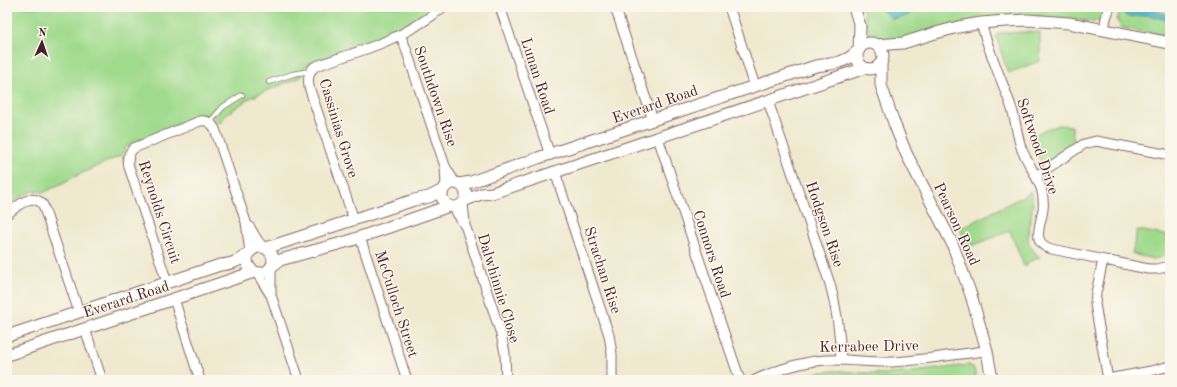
<svg xmlns="http://www.w3.org/2000/svg" width="1177" height="387" viewBox="0 0 1177 387" font-family="'Old Standard TT',serif">
<style>
.green{fill:#a0da8d;stroke:#757c5c}
.water{fill:#4ab5c7;stroke:#4a6a79}
.lines{fill:none;stroke-linecap:round;stroke-linejoin:round}
.service-casing{stroke:#846664;stroke-width:6}
.minor-casing{stroke:#846664;stroke-width:11}
.tertiary-casing{stroke:#846664;stroke-width:13}
.service{stroke:#fff;stroke-width:4.5}
.minor{stroke:#fff;stroke-width:9}
.tertiary{stroke:#fff;stroke-width:11}
.labels{text-anchor:middle;stroke-width:3;stroke-linejoin:round;paint-order:stroke}
.street-label{font-size:15px;fill:#4a1f2b;stroke:#fbf7ec}
</style>
<rect width="100%" height="100%" fill="#fbf7ec"/>
<filter id="ink" filterUnits="userSpaceOnUse"><feTurbulence type="fractalNoise" baseFrequency=".025" numOctaves="2"/><feDisplacementMap in="SourceGraphic" scale="8" xChannelSelector="R" yChannelSelector="G"/><feConvolveMatrix kernelMatrix="1 2 1 2 8 2 1 2 1" color-interpolation-filters="sRGB"/></filter>
<filter id="wash" filterUnits="userSpaceOnUse"><feTurbulence type="fractalNoise" baseFrequency=".012" numOctaves="4" result="noise"/><feDisplacementMap in="SourceGraphic" scale="16" xChannelSelector="R" yChannelSelector="G"/><feGaussianBlur stdDeviation="0.9" result="paint"/><feColorMatrix in="noise" values="0 0 0 0 0 0 0 0 0 0 0 0 0 0 0 0 0 1.4 0 .05"/><feComposite in="paint" operator="in"/></filter>
<g filter="url(#wash)">
<rect width="100%" height="100%" fill="#efe9cf"/>
<path class="green" d="M 7,7 L 435,7 L 412,23 L 393,33 L 310,63 C 304,67 302,70 302,77 L 268,90 L 250,98 L 225,115 L 222,122 L 218,123 C 214,114 209,113 200,116 L 130,144 L 125,148 L 122,155 L 80,174 L 43,193 C 31,186 17,201 7,207 Z
M 862,7 L 1105,7 C 1103,15 1102,19 1094,22 L 1039,16 L 898,40 L 876,40 C 864,29 867,21 862,7 Z
M 1120,7 L 1170,7 L 1170,37 L 1122,28 L 1117,21 Z
M 1024,32 L 1040,32 L 1040,61 L 1008,73 L 996,36 L 998,33 Z
M 1060,125 L 1072,126 L 1073,137 L 1076,144 L 1047,163 L 1042,164 L 1029,138 L 1046,129 Z
M 1031,192 L 1033,204 L 1028,235 C 1028,245 1032,251 1040,257 L 1028,262 L 1027,266 L 1024,266 L 1010,231 L 968,247 L 960,229 Z
M 1137,230 L 1170,236 L 1170,255 L 1154,259 L 1132,254 Z
M 969,365 L 974,368 L 976,380 L 784,380 C 802,374 821,371 841,371 C 856,372 872,374 887,374 C 914,373 942,368 969,365 Z"/>
<path class="water" d="M 879,7 L 918,7 C 910,16 903,18 892,19 L 885,12 L 879,9 Z
M 1125,7 L 1149,7 L 1156,12 L 1170,15 L 1170,21 L 1148,15 L 1127,17 L 1123,13 Z"/>
</g>
<g filter="url(#ink)">
<g class="lines">
<g class="service-casing">
<path id="service" d="M 269,82 L 293,74 L 310,71
M 210,122 L 223,107 L 242,95"/>
</g>
<g class="minor-casing">
<path id="minor" d="M 500,7 L 550,155
M 615,7 L 653,120
M 729,7 L 755,86
M 981,23 C 989,53 1002,80 1012,109 C 1016,122 1017,137 1022,150 C 1028,163 1036,175 1041,188 C 1043,195 1044,202 1043,209 C 1041,225 1030,244 1052,249 L 1148,269 L 1157,269 L 1170,266
M 1104,29 L 1106,18 L 1110,7
M 400,35 L 405,46 L 445,166 L 455,183
M 768,101 L 830,284 C 837,309 840,334 841,360
M 658,138 L 740,380
M 445,167 L 446,186
M 555,172 L 609,335 L 612,354 L 612,380
M 1036,176 L 1084,144 L 1096,141 L 1170,155
M 463,204 L 465,223
M 454,208 L 466,228 L 501,334 L 505,353 L 506,380
M 7,214 C 18,206 32,191 43,205 L 79,312
M 354,220 L 309,87 C 308,79 308,73 314,67 C 337,58 361,52 384,42 C 406,33 425,22 443,7
M 249,226 L 258,241 L 264,248
M 360,237 L 407,380
M 1103,260 L 1096,293 L 1095,304 L 1108,380
M 271,268 L 271,295 L 299,380
M 257,273 L 270,294
M 167,282 L 129,167 C 127,159 128,153 134,148 L 200,121 C 207,120 212,123 215,129 L 246,222 L 250,252
M 174,299 L 200,380
M 85,329 L 102,380
M 1108,379 L 1151,371 L 1170,366
M 755,380 C 779,369 802,361 828,360 C 850,359 871,363 893,362 C 924,360 955,354 987,351"/>
</g>
<g class="tertiary-casing">
<path id="tertiary" d="M 854,7 L 860,26 L 859,50
M857 56a13 13 0 1 1 26 0a13 13 0 1 1-26 0Z
M 876,45 L 903,43 L 932,34 L 958,27 L 981,23 L 1006,21 L 1028,20 L 1069,23 L 1170,43
M 881,64 L 881,85 L 894,123 L 906,153 L 952,243 L 971,295 L 987,351 L 992,380
M442 195a12 12 0 1 1 24 0a12 12 0 1 1-24 0Z
M 459,184 L 471,182 L 538,158 L 767,82 L 816,66 L 830,64 L 840,62 L 849,58 L 859,50
M 466,200 L 481,194 L 492,193 L 555,172 L 865,68
M247 260a13 13 0 1 1 26 0a13 13 0 1 1-26 0Z
M 266,248 L 414,200 L 429,197 L 443,190
M 272,266 L 280,260 L 349,241 L 449,206
M 7,336 L 220,265 C 233,264 238,261 248,254
M 7,355 L 254,272"/>
</g>
<use href="#service" class="service"/>
<use href="#minor" class="minor"/>
<use href="#tertiary" class="tertiary"/>
</g>
</g>
<g class="labels">
<g class="street-label">
<text transform="translate(538 76) rotate(72)" y="5">Lunan Road</text>
<text transform="translate(436 96) rotate(71)" y="5">Southdown Rise</text>
<text transform="translate(655 104) rotate(-19)" y="5">Everard Road</text>
<text transform="translate(339 128) rotate(73)" y="5">Cassinias Grove</text>
<text transform="translate(1038 146) rotate(71)" y="5">Softwood Drive</text>
<text transform="translate(160 212) rotate(72)" y="5">Reynolds Circuit</text>
<text transform="translate(825 224) rotate(71)" y="5">Hodgson Rise</text>
<text transform="translate(957 224) rotate(65)" y="5">Pearson Road</text>
<text transform="translate(712 254) rotate(72)" y="5">Connors Road</text>
<text transform="translate(603 270) rotate(72)" y="5">Strachan Rise</text>
<text transform="translate(499 288) rotate(73)" y="5">Dalwhinnie Close</text>
<text transform="translate(126 299) rotate(-18)" y="5">Everard Road</text>
<text transform="translate(397 304) rotate(72)" y="5">McCulloch Street</text>
<text transform="translate(869 346) rotate(-1)" y="5">Kerrabee Drive</text>
</g>
</g>
<rect width="1177" height="387" fill="none" stroke="#fbf7ec" stroke-width="24"/>
<g transform="translate(42 42) rotate(3)" stroke="#fbf7ec" stroke-width="3" paint-order="stroke">
<path d="M0-3L7 15L0 10L-7 15Z" fill="#4a1f2b"/>
<text y="-6" font-size="11" font-weight="bold" text-anchor="middle" fill="#4a1f2b">N</text>
</g>
</svg>
